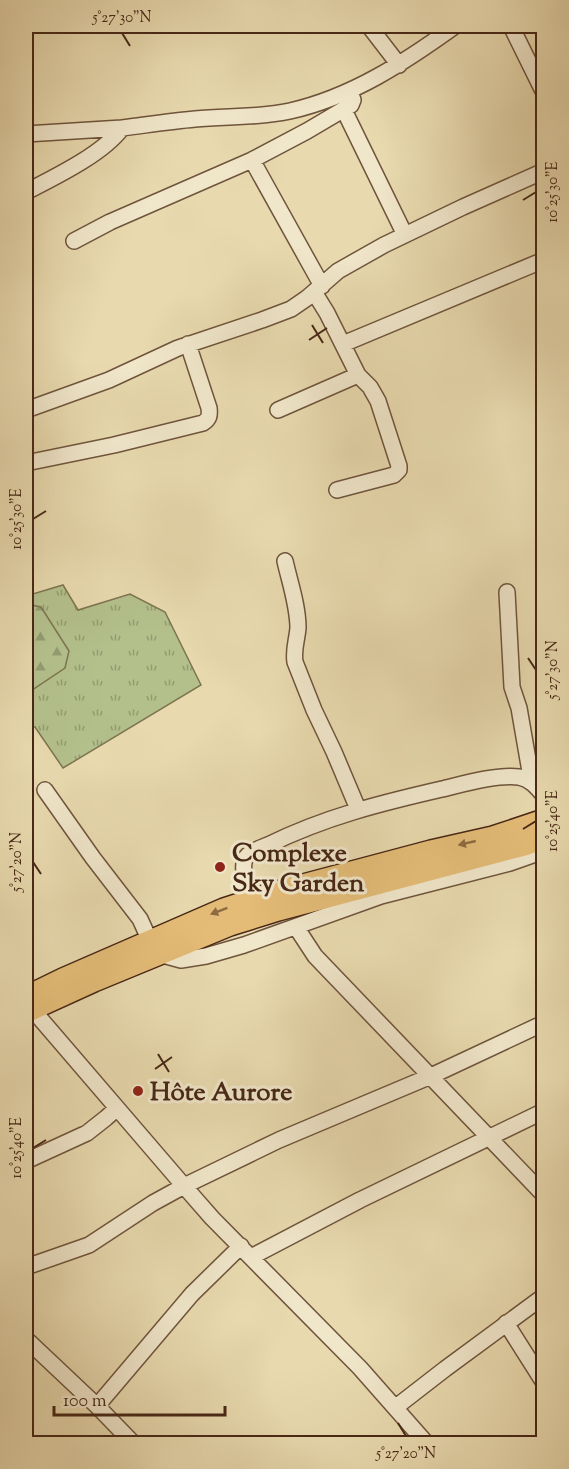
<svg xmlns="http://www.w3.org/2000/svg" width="569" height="1469" viewBox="0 0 569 1469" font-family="'Sorts Mill Goudy',serif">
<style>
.grass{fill:url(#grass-tufts);stroke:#7d7451;stroke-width:1.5}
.forest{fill:url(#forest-firs);stroke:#7d7451;stroke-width:1.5}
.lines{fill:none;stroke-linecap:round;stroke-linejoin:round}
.minor-casing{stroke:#6f543c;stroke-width:18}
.highway-casing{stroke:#472716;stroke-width:24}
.minor{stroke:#f0e6ca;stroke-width:15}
.highway{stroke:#e4bc77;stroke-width:21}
.oneway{fill:#8e6a42}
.ticks{fill:none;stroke:#472716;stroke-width:2}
.poi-dot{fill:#8f2418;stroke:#f0e6ca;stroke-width:2}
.labels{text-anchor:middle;stroke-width:6;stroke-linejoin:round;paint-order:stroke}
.poi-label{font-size:26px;font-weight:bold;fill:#472716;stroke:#f0e6ca;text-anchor:start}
.neatline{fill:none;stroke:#472716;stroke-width:2}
.ticks-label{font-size:15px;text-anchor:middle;fill:#472716}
</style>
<defs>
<pattern id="grass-tufts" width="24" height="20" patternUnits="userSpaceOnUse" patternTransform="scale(1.5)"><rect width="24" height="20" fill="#b3c08c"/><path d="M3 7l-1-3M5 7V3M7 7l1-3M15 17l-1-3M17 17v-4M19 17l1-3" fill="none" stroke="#939c71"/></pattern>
<pattern id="forest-firs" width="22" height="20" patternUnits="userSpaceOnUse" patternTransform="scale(1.5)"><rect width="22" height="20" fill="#b3c08c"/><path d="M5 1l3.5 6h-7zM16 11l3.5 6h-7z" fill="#939c71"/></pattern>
</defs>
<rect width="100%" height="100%" fill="#e8d9ae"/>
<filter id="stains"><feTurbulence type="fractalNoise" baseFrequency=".00333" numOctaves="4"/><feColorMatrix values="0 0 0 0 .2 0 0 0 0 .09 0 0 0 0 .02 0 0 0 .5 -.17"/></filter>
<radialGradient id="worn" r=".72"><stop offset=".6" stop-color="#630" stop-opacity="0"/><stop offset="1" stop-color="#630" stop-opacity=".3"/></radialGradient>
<path class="grass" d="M 63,585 L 78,610 L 130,594 L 165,612 L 201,685 L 63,768 L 35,727 L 26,726 L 26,596 Z"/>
<path class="forest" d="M 26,604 L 41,607 L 69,651 L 65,668 L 26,694 Z"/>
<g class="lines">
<g class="minor-casing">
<path id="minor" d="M 369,26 L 399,65
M 511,26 L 544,93
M 344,110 L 405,235
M 26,134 L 122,128
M 252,160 L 322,286
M 26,192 C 55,177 103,154 122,128 C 146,125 171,121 195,119 C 227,116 259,118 290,111 C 352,97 405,62 455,26
M 74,241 L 110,222 L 252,160 L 307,131 L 351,105 L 353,100 L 350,92
M 314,292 L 327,313 L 358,375 L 370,387 L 378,401 L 399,466 L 399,470 L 394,475 L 337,490
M 343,344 L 544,260
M 26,410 L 109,380 L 178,348 L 262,320 L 291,309 L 307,298 L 338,271 L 384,245 L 463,207 L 544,171
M 278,410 L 358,375
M 26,463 L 114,445 L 203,423 C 209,419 210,416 209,408 L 188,344
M 285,561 C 290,583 298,606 298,628 C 297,640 293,650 295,662 L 314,710 L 334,752 L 358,809
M 507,592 L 512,687 L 519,708 L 532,783
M 45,790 L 93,858 L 140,919 L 150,941
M 254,908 C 250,896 240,871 245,859 C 248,852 261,848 268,845 C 325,817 381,803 442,789 C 463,784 498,774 519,777 C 530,779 537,787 544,796
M 296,927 L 315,956 L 544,1195
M 159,954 L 181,960 L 206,956 L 244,945 L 381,896 L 510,863 L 544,851
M 27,1001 L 32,1009 L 184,1186 L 212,1218 L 360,1368 L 427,1444
M 26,1161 L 87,1133 L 106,1118 L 116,1109
M 251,1257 L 360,1200 L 544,1111
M 26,1267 L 89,1245 L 153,1203 L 184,1186 L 279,1140 L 431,1076 L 544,1023
M 506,1323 L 544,1383
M 26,1339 L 97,1406 L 134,1444
M 97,1406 L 192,1294 L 241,1246
M 396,1407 L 445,1369 L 544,1296"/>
</g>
<g class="highway-casing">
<path id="highway" d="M 26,997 L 63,979 L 224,909 L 273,893 L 431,851 L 493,837 L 544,820
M 26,1012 L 94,981 L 230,925 L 278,910 L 524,845 L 544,838"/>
</g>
<use href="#minor" class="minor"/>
<use href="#highway" class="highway"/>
</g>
<defs><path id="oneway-solid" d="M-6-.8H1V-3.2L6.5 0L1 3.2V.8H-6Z" transform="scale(1.5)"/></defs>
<g class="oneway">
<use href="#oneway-solid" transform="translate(467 843) rotate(167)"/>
<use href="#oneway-solid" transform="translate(219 911) rotate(159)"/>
</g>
<path class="ticks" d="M 122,33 L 130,46M 523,200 L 536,192M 312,325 L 323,343M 309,340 L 327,328M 33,519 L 46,511M 528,658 L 536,670M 523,829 L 536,821M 33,862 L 41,874M 158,1054 L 169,1072M 155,1069 L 172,1057M 33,1148 L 46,1140M 398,1423 L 406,1436"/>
<g class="poi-dot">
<circle cx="220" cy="867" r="6"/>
<circle cx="138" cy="1091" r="6"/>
</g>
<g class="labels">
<g class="poi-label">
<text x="232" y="861">Complexe<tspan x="232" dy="30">Sky Garden</tspan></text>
<text x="150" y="1100">Hôte Aurore</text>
</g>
</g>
<rect width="569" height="1469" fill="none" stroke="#e8d9ae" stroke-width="66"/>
<path d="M54 1406v9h171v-9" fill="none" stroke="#472716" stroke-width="3"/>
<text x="63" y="1406" font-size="18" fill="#472716" stroke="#f0e6ca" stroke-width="4.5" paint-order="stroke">100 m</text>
<rect x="33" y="33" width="503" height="1403" class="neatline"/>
<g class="ticks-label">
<text x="122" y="22">5°27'30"N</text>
<text transform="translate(552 192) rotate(-90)" y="5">10°25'30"E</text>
<text transform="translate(16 519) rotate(-90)" y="5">10°25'30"E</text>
<text transform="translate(552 670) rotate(-90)" y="5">5°27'30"N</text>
<text transform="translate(552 821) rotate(-90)" y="5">10°25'40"E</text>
<text transform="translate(16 862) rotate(-90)" y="5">5°27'20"N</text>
<text transform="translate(16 1148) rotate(-90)" y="5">10°25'40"E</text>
<text x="406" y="1458">5°27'20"N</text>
</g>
<rect width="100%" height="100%" filter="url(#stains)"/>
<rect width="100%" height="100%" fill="url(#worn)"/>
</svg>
